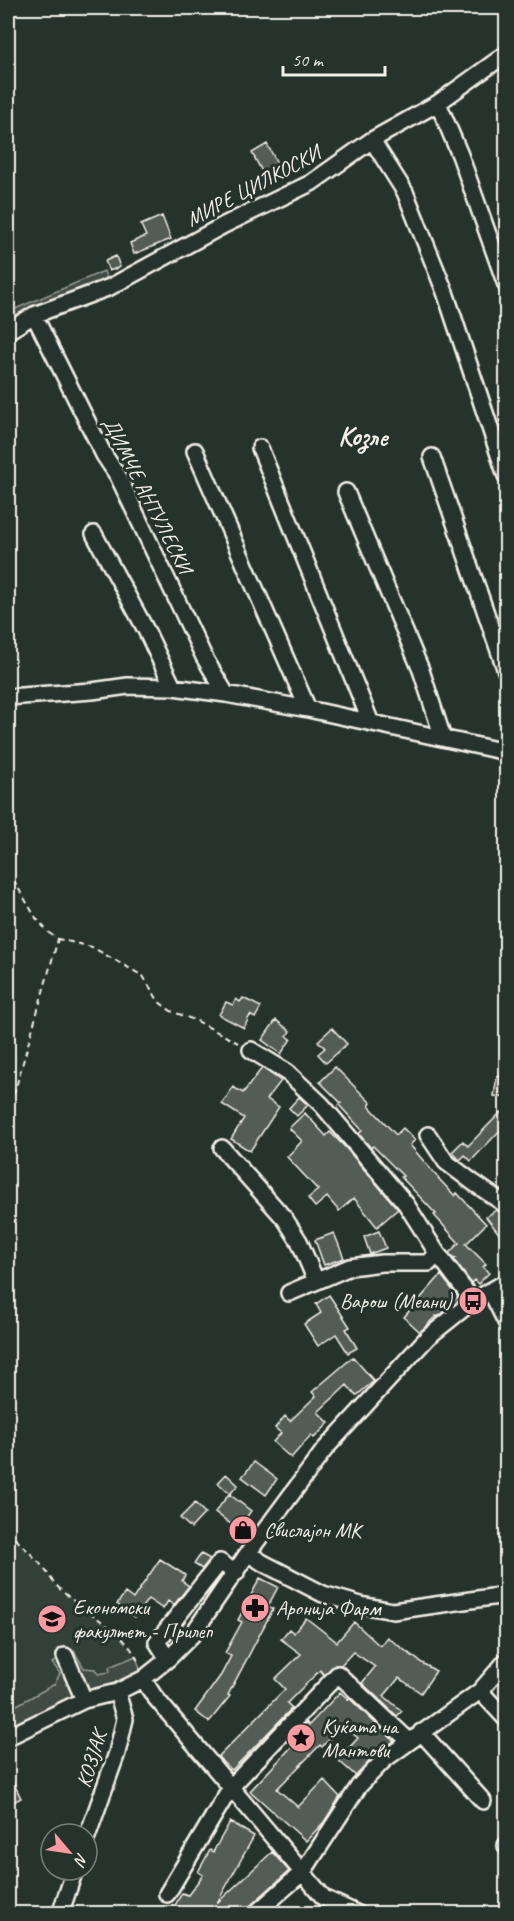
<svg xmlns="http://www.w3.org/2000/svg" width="514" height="1921" viewBox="0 0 514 1921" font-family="Caveat,sans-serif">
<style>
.built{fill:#333f39}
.green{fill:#414b45;stroke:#9a9e96;stroke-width:1.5}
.building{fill:#525c55;stroke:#f4f1e8;stroke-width:1.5}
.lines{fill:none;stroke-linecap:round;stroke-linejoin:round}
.minor-casing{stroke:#f4f1e8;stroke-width:20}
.path{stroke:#f4f1e8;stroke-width:2;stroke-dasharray:6 4.5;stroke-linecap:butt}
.minor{stroke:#26332d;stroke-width:15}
.labels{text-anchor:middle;stroke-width:6;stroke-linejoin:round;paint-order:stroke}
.street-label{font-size:21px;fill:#f4f1e8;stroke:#26332d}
.poi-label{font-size:21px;fill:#f4f1e8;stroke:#26332d;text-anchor:start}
.district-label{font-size:27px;font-weight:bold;fill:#f4f1e8;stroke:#26332d}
</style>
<rect width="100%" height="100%" fill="#26332d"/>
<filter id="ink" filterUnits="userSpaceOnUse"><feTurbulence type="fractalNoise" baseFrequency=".0167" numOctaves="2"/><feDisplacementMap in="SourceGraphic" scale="12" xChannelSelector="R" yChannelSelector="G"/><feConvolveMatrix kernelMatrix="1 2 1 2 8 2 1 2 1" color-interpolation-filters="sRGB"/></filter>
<g filter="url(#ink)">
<path class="built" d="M 8,1531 L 43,1567 L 56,1586 L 83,1609 L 111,1628 L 136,1656 L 110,1667 L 110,1672 L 98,1674 L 95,1669 L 84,1668 L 74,1651 L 55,1684 L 8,1710 Z"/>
<path class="green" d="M 104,271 L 110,287 L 8,331 L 8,312 Z
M 74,1651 L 84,1668 L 95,1669 L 98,1674 L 110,1672 L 109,1667 L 136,1656 L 143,1679 L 8,1737 L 8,1710 L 55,1684 L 60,1673 L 52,1663 Z"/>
<path class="building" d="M 267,144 L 279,167 L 264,175 L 252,153 Z
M 162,216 L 171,239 L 134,254 L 130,243 L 146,236 L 141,225 Z
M 116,256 L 120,267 L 109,271 L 105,261 Z
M 243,998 L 261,1007 L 255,1018 L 250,1015 L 244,1028 L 219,1015 L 226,1002 L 233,1005 L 236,999 L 240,1002 Z
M 276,1020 L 290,1031 L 287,1036 L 291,1039 L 281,1054 L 262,1040 Z
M 332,1028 L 347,1044 L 326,1063 L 318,1054 L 325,1048 L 318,1041 Z
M 335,1067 L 371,1103 L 369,1106 L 396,1135 L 403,1128 L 415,1140 L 410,1145 L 439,1179 L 455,1196 L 457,1193 L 486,1224 L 466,1244 L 486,1264 L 483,1267 L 489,1273 L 478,1284 L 474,1280 L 471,1283 L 454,1260 L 456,1258 L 453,1258 L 449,1253 L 459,1243 L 434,1215 L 436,1214 L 401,1177 L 403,1176 L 373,1146 L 371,1148 L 359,1134 L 362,1130 L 339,1105 L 341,1103 L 320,1082 Z
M 262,1068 L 281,1081 L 267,1099 L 279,1107 L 250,1151 L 231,1139 L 244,1118 L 222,1104 L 233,1087 L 243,1093 Z
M 497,1076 L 507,1077 L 507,1098 L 494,1096 Z
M 299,1097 L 308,1105 L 297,1116 L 289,1108 Z
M 501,1112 L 507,1117 L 507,1123 L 471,1161 L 465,1155 L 460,1160 L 452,1152 L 463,1141 L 468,1146 Z
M 305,1113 L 326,1136 L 330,1132 L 345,1147 L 398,1209 L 377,1227 L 354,1198 L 339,1211 L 327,1197 L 315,1207 L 308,1198 L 318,1190 L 287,1157 L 302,1141 L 289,1128 Z
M 496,1210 L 507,1215 L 507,1244 L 486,1217 Z
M 379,1231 L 386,1248 L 370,1254 L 364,1237 Z
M 334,1233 L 344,1258 L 324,1265 L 315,1240 Z
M 441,1275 L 458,1297 L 442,1314 L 437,1317 L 436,1316 L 420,1332 L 404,1317 Z
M 329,1295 L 350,1327 L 346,1329 L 357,1348 L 348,1353 L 336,1334 L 318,1346 L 304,1324 L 321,1313 L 316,1304 Z
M 353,1357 L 374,1381 L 356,1396 L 347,1385 L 318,1412 L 329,1423 L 314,1438 L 311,1435 L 291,1458 L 273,1442 L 281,1433 L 275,1428 L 285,1416 L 290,1421 L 316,1396 L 312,1392 Z
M 254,1462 L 277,1479 L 266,1495 L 242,1477 Z
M 226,1474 L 238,1485 L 230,1494 L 218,1483 Z
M 229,1494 L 251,1511 L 243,1522 L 252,1529 L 244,1541 L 233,1532 L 236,1528 L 215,1512 Z
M 195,1503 L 205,1513 L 191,1528 L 180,1518 Z
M 201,1554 L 210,1559 L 202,1569 L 194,1564 Z
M 160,1559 L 185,1575 L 182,1581 L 189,1586 L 174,1605 L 168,1601 L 163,1609 L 148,1599 L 135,1617 L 117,1604 L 125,1593 L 133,1599 Z
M 260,1578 L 278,1587 L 268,1606 L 273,1609 L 228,1695 L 230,1696 L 209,1722 L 195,1711 L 221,1675 L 231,1656 L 225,1653 L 242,1622 L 238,1620 Z
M 306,1618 L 337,1642 L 354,1622 L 380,1646 L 387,1637 L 422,1663 L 436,1671 L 421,1693 L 399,1678 L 384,1696 L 402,1711 L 397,1716 L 362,1683 L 375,1667 L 353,1652 L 341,1665 L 335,1665 L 324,1675 L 320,1670 L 287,1703 L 292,1708 L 232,1770 L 218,1757 L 285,1689 L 275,1679 L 301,1654 L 281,1639 L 289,1629 L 294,1633 Z
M 340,1692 L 348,1699 L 349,1698 L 394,1741 L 377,1753 L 356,1776 L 338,1760 L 358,1738 L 343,1725 L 322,1747 L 320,1745 L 277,1789 L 298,1807 L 324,1780 L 340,1797 L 324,1822 L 306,1841 L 250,1791 L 299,1739 L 294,1734 L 306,1722 L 309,1725 Z
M 8,1772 L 21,1798 L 8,1805 Z
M 230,1822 L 254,1836 L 217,1903 L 272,1852 L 289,1871 L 249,1907 L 246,1914 L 181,1914 L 173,1909 L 182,1893 L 188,1895 L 203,1875 L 198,1872 L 210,1850 L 213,1852 Z"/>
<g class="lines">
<g class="minor-casing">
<path id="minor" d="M 438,103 L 460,155 L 506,285
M 372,140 L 405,192 L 445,292 L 506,476
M 34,315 L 104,455 L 118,476 L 204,657 L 226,694
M 8,331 L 34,315 L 110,287 L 224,225 L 311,183 L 372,140 L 438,103 L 506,54
M 260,448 L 371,723
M 195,451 L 308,709
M 432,457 L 506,671
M 346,492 L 421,670 L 443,738
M 94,534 L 147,632 L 173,687
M 8,697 L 92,691 L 128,686 L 173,687 L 226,694 L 308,709 L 506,752
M 251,1050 L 287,1072 L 322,1105 L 406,1204 L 437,1253 L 473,1301
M 428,1135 L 446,1162 L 474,1183 L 506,1205
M 222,1148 L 285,1219 L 299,1241 L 316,1281
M 491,1292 L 506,1322
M 289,1293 L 350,1267 L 382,1263 L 429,1263 L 437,1253
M 248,1553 L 263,1563 L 323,1594 L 361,1605 L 393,1611 L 506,1595
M 65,1656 L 84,1700
M 168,1659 L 157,1642 L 220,1562 L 236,1573
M 143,1679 L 154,1696 L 324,1898 L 358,1914
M 480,1691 L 506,1719
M 421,1732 L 483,1801
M 8,1737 L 84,1700 L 117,1692 L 143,1679 L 168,1659 L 192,1635 L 248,1553 L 325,1449 L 428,1337 L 473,1301 L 506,1282
M 87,1837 L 117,1753 L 125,1719 L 117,1692
M 506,1846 L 506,1845
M 167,1894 L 231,1787 L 338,1674 L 409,1741
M 60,1914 L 75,1870
M 255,1914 L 303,1872 L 359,1786 L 384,1760 L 480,1691 L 506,1661"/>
</g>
<path class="path" d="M 8,871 L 36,918 L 49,933 L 58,939 L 92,947 L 113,959 L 143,976 L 159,1002 L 171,1011 L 197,1021 L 238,1043
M 8,1115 L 58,939
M 8,1531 C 19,1543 32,1554 43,1567 C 48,1573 51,1580 57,1586 C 80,1611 128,1631 139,1664"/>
<use href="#minor" class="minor"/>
</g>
</g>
<defs>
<g id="bus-disc" transform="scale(1.5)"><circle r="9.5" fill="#ff9aa2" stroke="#26332d"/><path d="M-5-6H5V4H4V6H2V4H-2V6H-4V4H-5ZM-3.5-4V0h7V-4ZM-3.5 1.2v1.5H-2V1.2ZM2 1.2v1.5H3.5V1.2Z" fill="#111"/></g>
<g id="shop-disc" transform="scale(1.5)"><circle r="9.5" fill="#ff9aa2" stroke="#26332d"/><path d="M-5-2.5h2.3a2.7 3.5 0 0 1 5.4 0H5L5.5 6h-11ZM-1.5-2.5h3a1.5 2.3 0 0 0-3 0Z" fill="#111"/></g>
<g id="pharmacy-disc" transform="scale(1.5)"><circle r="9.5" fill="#ff9aa2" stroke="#26332d"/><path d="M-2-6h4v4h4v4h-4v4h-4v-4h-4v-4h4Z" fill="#111"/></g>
<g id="university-disc" transform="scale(1.5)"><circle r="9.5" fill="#ff9aa2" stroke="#26332d"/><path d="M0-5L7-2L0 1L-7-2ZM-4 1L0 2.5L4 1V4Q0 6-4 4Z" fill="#111"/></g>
<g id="sight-disc" transform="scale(1.5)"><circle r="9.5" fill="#ff9aa2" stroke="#26332d"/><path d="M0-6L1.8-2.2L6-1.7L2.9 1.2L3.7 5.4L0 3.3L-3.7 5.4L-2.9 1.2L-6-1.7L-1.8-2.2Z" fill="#111"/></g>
</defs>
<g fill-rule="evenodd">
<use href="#bus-disc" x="473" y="1301"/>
<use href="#shop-disc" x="243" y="1530"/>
<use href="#pharmacy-disc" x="255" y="1608"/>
<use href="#university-disc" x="52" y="1619"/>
<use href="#sight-disc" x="301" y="1738"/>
</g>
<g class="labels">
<g class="street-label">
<text transform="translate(253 186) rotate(-28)" y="7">МИРЕ ЦИЛКОСКИ</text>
<text transform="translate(148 495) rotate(63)" y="7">ДИМЧЕ АНТУЛЕСКИ</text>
<text transform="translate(91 1759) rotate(-73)" y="7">КОЗЈАК</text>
</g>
<g class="poi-label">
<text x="452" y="1308" text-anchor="end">Варош (Меани)</text>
<text x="264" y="1537">Свислајон МК</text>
<text x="73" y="1614">Економски<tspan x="73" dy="24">факултет - Прилеп</tspan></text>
<text x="276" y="1615">Аронија Фарм</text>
<text x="322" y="1733">Куќата на<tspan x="322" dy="24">Мантови</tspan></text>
</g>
<g class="district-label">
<text x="363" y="445">Козле</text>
</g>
</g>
<rect width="514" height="1921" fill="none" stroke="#26332d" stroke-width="30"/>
<rect x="15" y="15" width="484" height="1891" fill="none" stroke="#f4f1e8" stroke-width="2" filter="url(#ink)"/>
<g transform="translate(69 1852) rotate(119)"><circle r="28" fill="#26332d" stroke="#787f78" stroke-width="1.5"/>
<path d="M0-4.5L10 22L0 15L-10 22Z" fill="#ff9aa2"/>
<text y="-9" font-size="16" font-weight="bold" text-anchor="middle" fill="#f4f1e8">N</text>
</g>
<path d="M283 66v9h102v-9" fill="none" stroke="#f4f1e8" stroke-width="3"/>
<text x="292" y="66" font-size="18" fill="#f4f1e8" stroke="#26332d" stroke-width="4.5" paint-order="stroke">50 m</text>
</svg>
